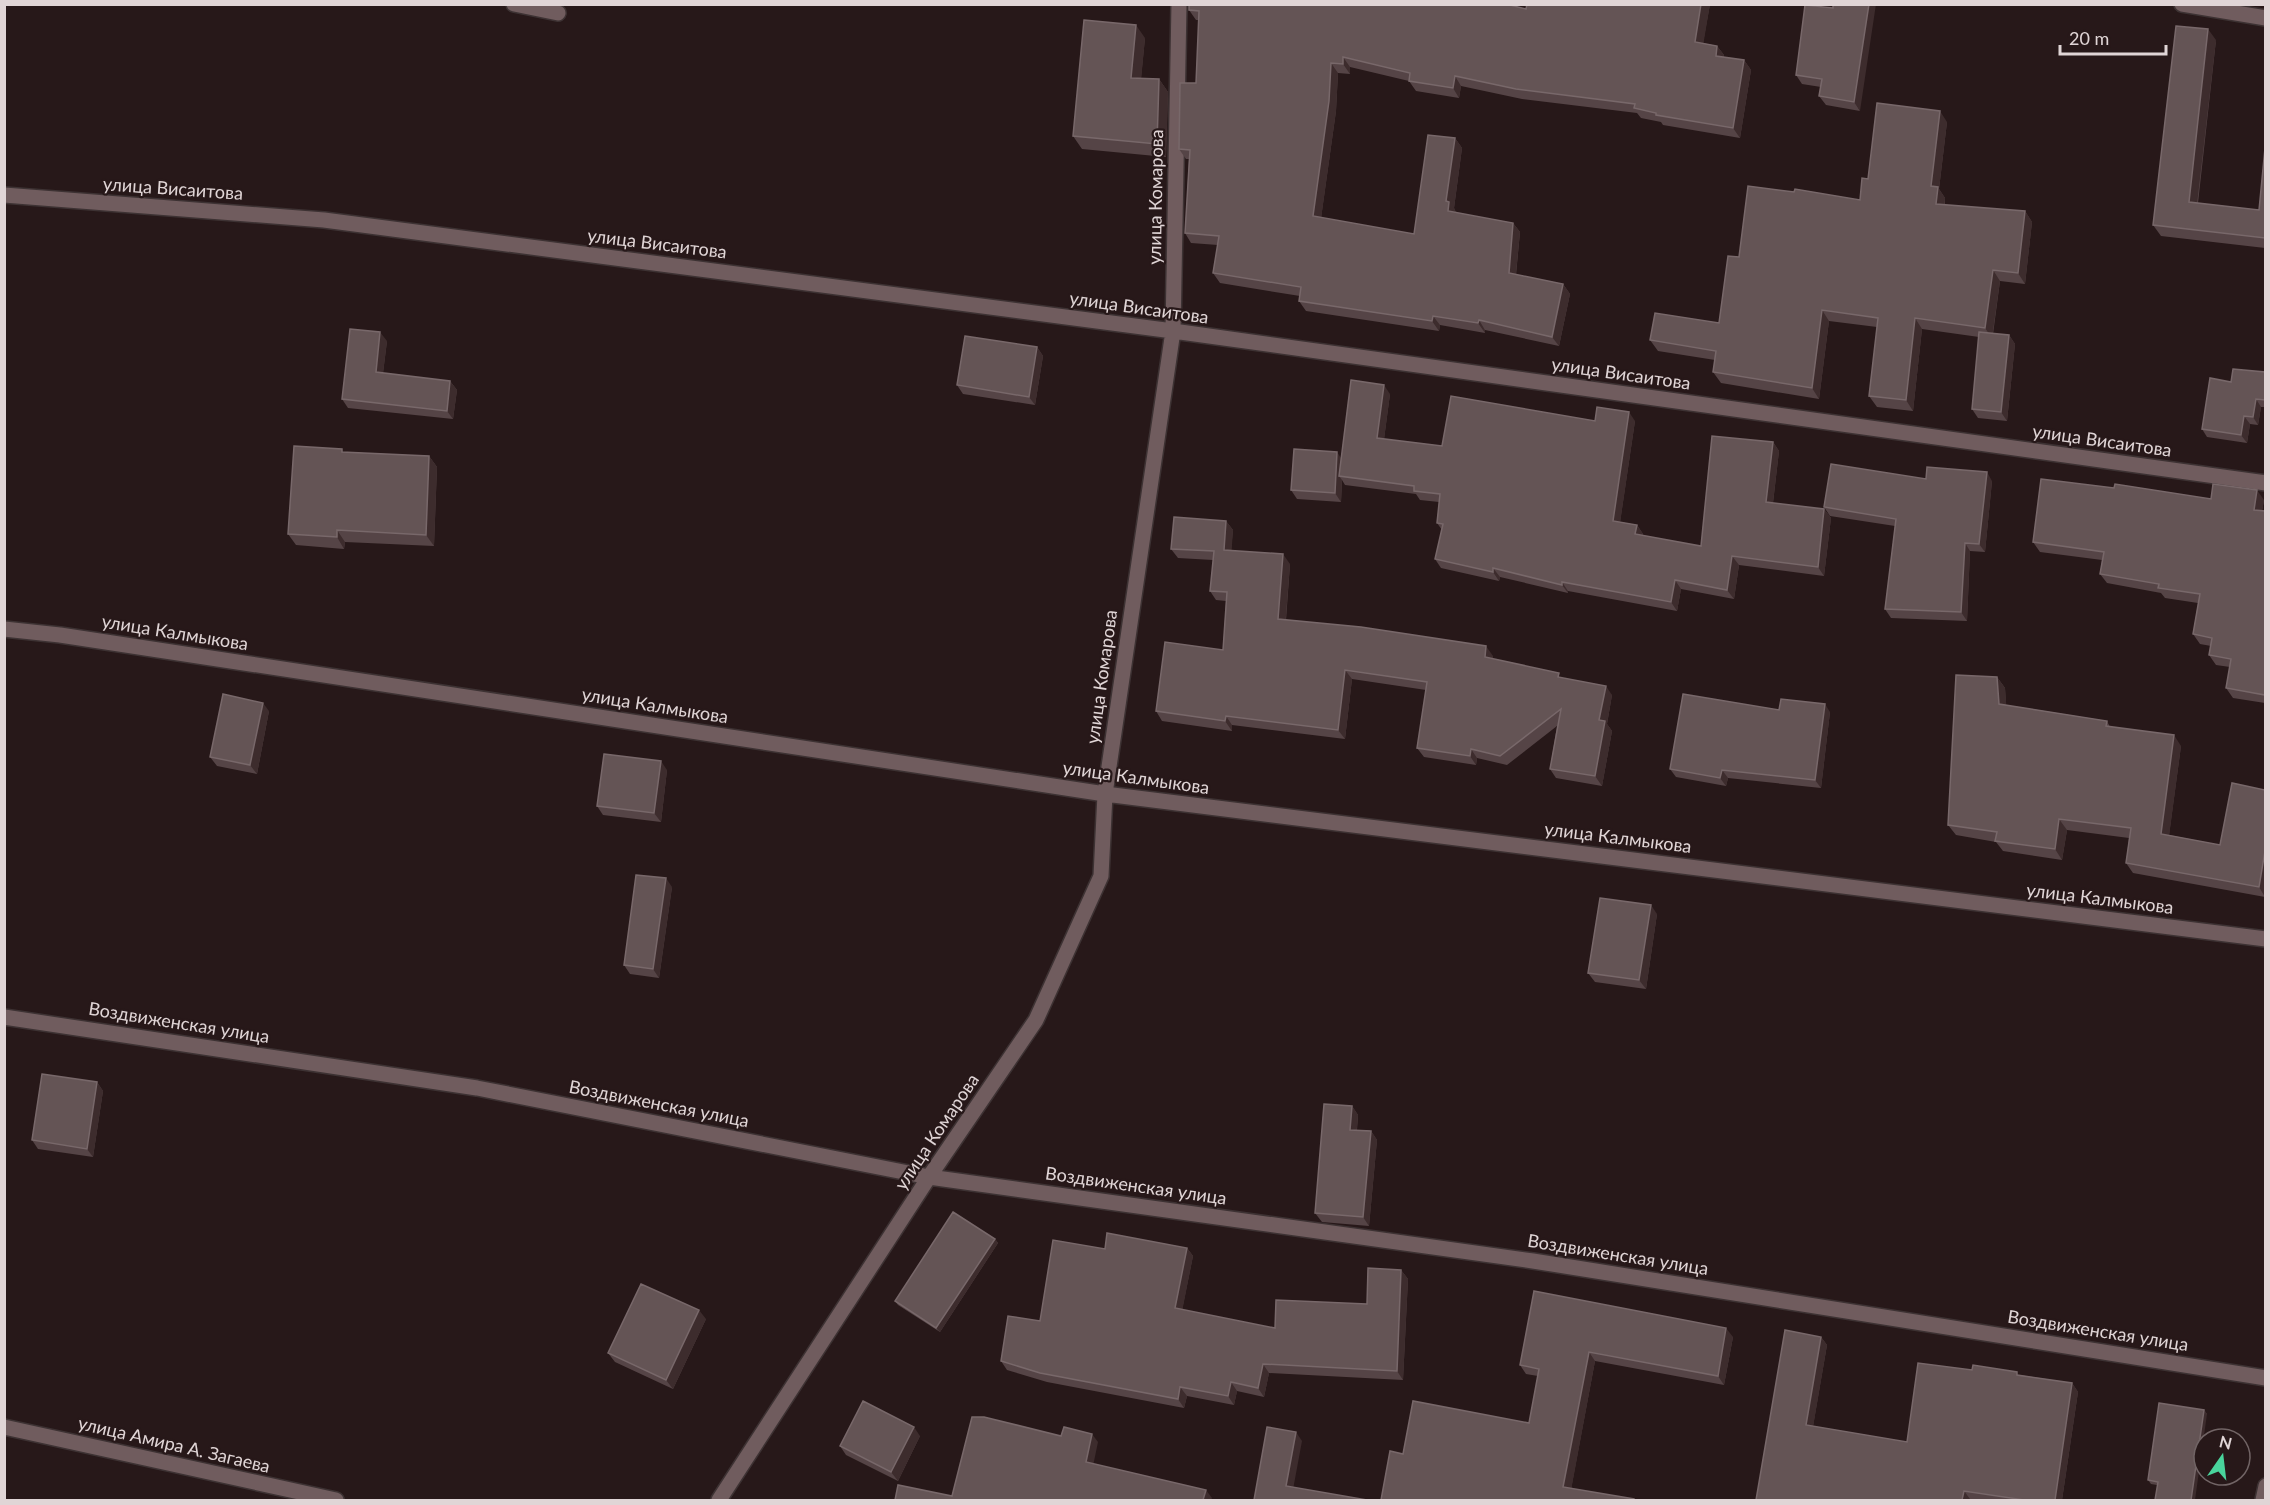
<svg xmlns="http://www.w3.org/2000/svg" width="2270" height="1505" viewBox="0 0 2270 1505" font-family="Lato,sans-serif">
<style>
.lines{fill:none;stroke-linecap:round;stroke-linejoin:round}
.minor-casing{stroke:#3d3233;stroke-width:18}
.minor{stroke:#705c5e;stroke-width:15}
.wall{fill:#554446}
.shaded-wall{fill:#3d2c2d}
.building{fill:#645455;stroke:#78686a;stroke-width:1.5}
.labels{text-anchor:middle;stroke-width:4.5;stroke-linejoin:round;paint-order:stroke}
.street-label{font-size:18px;fill:#e0d5d6;stroke:#271819}
</style>
<rect width="100%" height="100%" fill="#271819"/>
<g class="lines">
<g class="minor-casing">
<path id="minor" d="M 514,4 L 558,13
M 2182,4 L 2266,18
M 4,195 L 324,220 L 1173,331 L 2266,483
M 4,629 L 60,635 L 1105,794 L 2266,939
M 4,1017 L 477,1088 L 929,1177 L 1533,1261 L 2266,1378
M 4,1427 L 336,1500
M 719,1500 L 929,1177 L 1036,1020 L 1101,876 L 1105,794 L 1173,331 L 1179,4
M 2263,1500 L 2266,1486"/>
</g>
<use href="#minor" class="minor"/>
</g>
<path class="wall" d="M 1527,4 L 1710,4 L 1703,43 L 1717,46 L 1724,55 L 1724,57 L 1744,60 L 1751,70 L 1740,138 L 1663,125 L 1661,122 L 1641,118 L 1637,113 L 1522,99 L 1461,86 L 1459,98 L 1416,91 L 1409,81 L 1350,67 L 1350,74 L 1338,73 L 1336,111 L 1321,218 L 1414,234 L 1455,138 L 1462,148 L 1454,208 L 1456,213 L 1513,223 L 1520,232 L 1516,275 L 1563,284 L 1570,294 L 1559,346 L 1485,330 L 1485,333 L 1440,325 L 1439,331 L 1306,311 L 1299,301 L 1300,296 L 1220,283 L 1213,273 L 1218,245 L 1191,243 L 1185,233 L 1189,159 L 1186,159 L 1179,149 L 1196,83 L 1199,20 L 1196,20 L 1189,10 L 1526,9 Z
M 1805,5 L 1860,111 L 1826,105 L 1819,96 L 1821,87 L 1802,84 L 1796,75 Z
M 1145,38 L 1141,78 L 1159,79 L 1168,92 L 1166,157 L 1082,149 L 1073,136 Z
M 2216,40 L 2198,203 L 2259,210 L 2265,148 L 2265,248 L 2161,236 L 2153,225 Z
M 1947,122 L 1939,189 L 1945,198 L 1945,205 L 2025,211 L 2032,222 L 2025,284 L 2000,281 L 1993,334 L 2009,335 L 2015,344 L 2007,421 L 1978,418 L 1972,409 L 1979,337 L 1922,329 L 1913,411 L 1877,407 L 1869,396 L 1877,327 L 1829,321 L 1819,399 L 1721,383 L 1713,372 L 1715,360 L 1658,351 L 1650,340 L 1719,323 L 1739,257 L 1860,200 L 1868,179 Z
M 387,341 L 383,373 L 450,381 L 457,390 L 453,419 L 348,408 L 342,399 Z
M 1037,347 L 1043,356 L 1035,405 L 963,394 L 957,385 Z
M 2265,372 L 2265,407 L 2261,407 L 2258,425 L 2250,424 L 2247,443 L 2207,437 L 2202,429 L 2231,382 Z
M 1390,394 L 1384,439 L 1442,446 L 1595,421 L 1635,421 L 1620,522 L 1637,525 L 1643,534 L 1643,536 L 1701,546 L 1773,442 L 1779,451 L 1773,503 L 1824,509 L 1831,518 L 1824,576 L 1739,565 L 1734,599 L 1681,589 L 1677,611 L 1568,591 L 1568,593 L 1500,577 L 1499,581 L 1441,568 L 1435,559 L 1442,530 L 1437,523 L 1439,502 L 1420,500 L 1416,494 L 1345,485 L 1342,480 L 1341,502 L 1297,499 L 1291,490 L 1341,458 Z
M 344,452 L 429,456 L 437,467 L 434,546 L 345,542 L 344,549 L 296,545 L 288,534 Z
M 1926,479 L 1992,481 L 1985,552 L 1970,551 L 1967,621 L 1891,618 L 1885,609 L 1895,526 L 1830,516 L 1824,507 Z
M 2211,499 L 2264,500 L 2262,511 L 2265,511 L 2265,703 L 2233,698 L 2226,688 L 2230,667 L 2216,665 L 2209,655 L 2211,646 L 2200,644 L 2193,634 L 2198,603 L 2165,598 L 2161,593 L 2107,583 L 2100,574 L 2102,560 L 2040,552 L 2033,542 Z
M 1226,521 L 1233,530 L 1231,550 L 1290,564 L 1286,620 L 1493,656 L 1492,659 L 1561,678 L 1612,695 L 1607,724 L 1612,731 L 1602,786 L 1556,778 L 1550,769 L 1557,726 L 1507,765 L 1477,758 L 1476,765 L 1424,757 L 1417,748 L 1426,690 L 1352,679 L 1345,739 L 1232,725 L 1232,731 L 1162,721 L 1156,711 L 1223,650 L 1226,601 L 1216,600 L 1210,591 L 1213,560 L 1178,558 L 1171,549 Z
M 1997,677 L 2005,688 L 2006,705 L 2107,721 L 2110,727 L 2181,746 L 2169,835 L 2220,845 L 2265,790 L 2265,897 L 2133,873 L 2126,863 L 2129,838 L 2067,830 L 2062,860 L 2003,851 L 1996,842 L 1956,835 L 1948,825 Z
M 1779,710 L 1830,712 L 1821,788 L 1728,778 L 1726,786 L 1676,777 L 1670,769 Z
M 269,711 L 257,774 L 217,766 L 210,757 Z
M 667,770 L 661,822 L 603,815 L 597,806 Z
M 672,887 L 659,978 L 630,974 L 624,965 Z
M 1657,914 L 1646,989 L 1595,982 L 1588,973 Z
M 97,1082 L 103,1091 L 93,1157 L 38,1149 L 32,1140 Z
M 1352,1106 L 1358,1115 L 1357,1130 L 1371,1131 L 1377,1140 L 1369,1226 L 1322,1222 L 1315,1213 Z
M 995,1239 L 998,1243 L 940,1332 L 898,1305 L 895,1301 Z
M 1187,1248 L 1193,1256 L 1182,1310 L 1275,1328 L 1367,1304 L 1401,1270 L 1408,1279 L 1403,1380 L 1269,1373 L 1264,1397 L 1237,1391 L 1234,1405 L 1187,1396 L 1184,1408 L 1047,1382 L 1007,1370 L 1001,1361 L 1040,1321 L 1105,1249 Z
M 1534,1291 L 1733,1337 L 1724,1385 L 1595,1361 L 1571,1489 L 1634,1499 L 1635,1500 L 1381,1500 L 1403,1454 L 1529,1423 L 1538,1376 L 1526,1374 L 1520,1365 Z
M 706,1319 L 673,1389 L 615,1362 L 608,1353 Z
M 1821,1337 L 1827,1345 L 1813,1426 L 1907,1442 L 1972,1370 L 2020,1375 L 2072,1383 L 2078,1392 L 2062,1500 L 1978,1500 L 1970,1499 L 1756,1500 Z
M 2204,1410 L 2207,1414 L 2157,1485 L 2151,1484 L 2148,1480 Z
M 920,1436 L 898,1481 L 846,1455 L 840,1446 Z"/>
<path class="shaded-wall" d="M 1701,4 L 1710,4 L 1702,52 L 1695,42 Z
M 1869,4 L 1876,4 L 1860,111 L 1854,102 Z
M 1136,25 L 1145,38 L 1140,91 L 1131,78 Z
M 2208,29 L 2216,40 L 2196,213 L 2189,202 Z
M 1717,46 L 1724,55 L 1722,65 L 1716,56 Z
M 1343,57 L 1350,67 L 1350,74 L 1343,64 Z
M 1744,60 L 1751,70 L 1740,138 L 1733,128 Z
M 1331,63 L 1338,73 L 1336,111 L 1320,226 L 1313,216 Z
M 1455,76 L 1461,86 L 1459,98 L 1453,88 Z
M 1159,79 L 1168,92 L 1166,157 L 1157,144 Z
M 1940,111 L 1947,122 L 1939,189 L 1945,198 L 1944,215 L 1936,204 L 1931,186 Z
M 1455,138 L 1462,148 L 1454,208 L 1456,212 L 1455,221 L 1448,211 L 1446,201 Z
M 2025,211 L 2032,222 L 2025,284 L 2018,273 Z
M 1513,223 L 1520,232 L 1515,283 L 1509,273 Z
M 1993,270 L 2000,281 L 1992,338 L 1985,328 Z
M 1563,284 L 1570,294 L 1559,346 L 1552,337 Z
M 1822,310 L 1829,321 L 1819,399 L 1812,388 Z
M 1433,316 L 1440,325 L 1439,331 L 1432,321 Z
M 1915,318 L 1922,329 L 1913,411 L 1906,400 Z
M 1479,320 L 1485,330 L 1485,333 L 1478,323 Z
M 380,332 L 387,341 L 382,381 L 376,372 Z
M 2009,335 L 2015,344 L 2007,421 L 2001,412 Z
M 1037,347 L 1043,356 L 1035,405 L 1029,397 Z
M 450,381 L 457,390 L 453,419 L 447,411 Z
M 1384,385 L 1390,394 L 1383,447 L 1377,438 Z
M 2256,399 L 2261,407 L 2258,425 L 2253,417 Z
M 1629,412 L 1635,421 L 1619,530 L 1613,521 Z
M 2244,416 L 2250,424 L 2247,443 L 2241,435 Z
M 1773,442 L 1779,451 L 1772,511 L 1766,502 Z
M 1337,452 L 1343,461 L 1339,476 L 1342,480 L 1341,502 L 1335,493 Z
M 429,456 L 437,467 L 434,546 L 426,535 Z
M 1987,472 L 1992,481 L 1985,552 L 1979,544 Z
M 2257,490 L 2264,500 L 2261,519 L 2254,510 Z
M 1824,509 L 1831,518 L 1824,576 L 1818,567 Z
M 1226,521 L 1233,530 L 1231,559 L 1224,550 Z
M 1637,525 L 1643,534 L 1641,543 L 1635,534 Z
M 337,530 L 345,542 L 344,549 L 337,537 Z
M 1965,543 L 1970,551 L 1967,621 L 1961,612 Z
M 1283,554 L 1290,564 L 1285,628 L 1278,619 Z
M 1732,556 L 1739,565 L 1734,599 L 1727,590 Z
M 1493,568 L 1500,577 L 1499,581 L 1493,572 Z
M 1675,580 L 1681,589 L 1677,611 L 1671,602 Z
M 1562,582 L 1568,591 L 1568,593 L 1562,585 Z
M 1486,646 L 1493,656 L 1491,667 L 1485,657 Z
M 1345,670 L 1352,679 L 1345,739 L 1338,730 Z
M 1997,677 L 2005,688 L 2007,715 L 1999,704 Z
M 1606,686 L 1612,695 L 1607,724 L 1612,731 L 1602,786 L 1595,776 L 1599,720 Z
M 263,703 L 269,711 L 257,774 L 250,765 Z
M 1825,704 L 1830,712 L 1821,788 L 1815,780 Z
M 1226,716 L 1232,725 L 1232,731 L 1225,721 Z
M 2174,735 L 2181,746 L 2168,844 L 2161,834 Z
M 1471,749 L 1477,758 L 1476,765 L 1470,756 Z
M 661,761 L 667,770 L 661,822 L 654,813 Z
M 1722,770 L 1728,778 L 1726,786 L 1720,778 Z
M 2059,819 L 2067,830 L 2062,860 L 2055,849 Z
M 2265,851 L 2265,897 L 2259,887 Z
M 666,878 L 672,887 L 659,978 L 653,969 Z
M 1651,905 L 1657,914 L 1646,989 L 1639,980 Z
M 97,1082 L 103,1091 L 93,1157 L 87,1149 Z
M 1352,1106 L 1358,1115 L 1356,1138 L 1350,1130 Z
M 1371,1131 L 1377,1140 L 1369,1226 L 1363,1217 Z
M 995,1239 L 998,1243 L 940,1332 L 936,1328 Z
M 1187,1248 L 1193,1256 L 1181,1317 L 1175,1308 Z
M 1401,1270 L 1408,1279 L 1403,1380 L 1397,1371 Z
M 699,1310 L 706,1319 L 673,1389 L 666,1380 Z
M 1726,1328 L 1733,1337 L 1724,1385 L 1718,1376 Z
M 1821,1337 L 1827,1345 L 1812,1433 L 1806,1425 Z
M 1589,1352 L 1595,1361 L 1570,1496 L 1563,1487 Z
M 1263,1364 L 1269,1373 L 1264,1397 L 1258,1388 Z
M 1231,1382 L 1237,1391 L 1234,1405 L 1228,1396 Z
M 2072,1383 L 2078,1392 L 2062,1500 L 2055,1500 Z
M 1180,1387 L 1187,1396 L 1184,1408 L 1178,1399 Z
M 2204,1410 L 2207,1414 L 2195,1500 L 2191,1500 Z
M 914,1427 L 920,1436 L 898,1481 L 891,1472 Z
M 1296,1432 L 1302,1441 L 1292,1495 L 1286,1486 Z
M 1092,1434 L 1098,1442 L 1092,1471 L 1086,1462 Z
M 1206,1490 L 1212,1498 L 1211,1500 L 1203,1500 Z
M 1964,1491 L 1970,1499 L 1970,1500 L 1962,1500 Z"/>
<path class="building" d="M 1189,4 L 1506,4 L 1526,9 L 1527,4 L 1701,4 L 1695,42 L 1717,46 L 1716,56 L 1744,60 L 1733,128 L 1656,115 L 1656,113 L 1634,108 L 1635,104 L 1516,89 L 1455,76 L 1453,88 L 1409,81 L 1410,73 L 1343,57 L 1343,64 L 1331,63 L 1329,101 L 1313,216 L 1414,234 L 1428,135 L 1455,138 L 1446,201 L 1449,202 L 1448,211 L 1513,223 L 1509,273 L 1563,284 L 1552,337 L 1479,320 L 1478,323 L 1433,316 L 1432,321 L 1299,301 L 1301,287 L 1213,273 L 1219,236 L 1185,233 L 1190,150 L 1179,149 L 1180,83 L 1196,83 L 1199,11 L 1189,10 Z
M 1833,4 L 1869,4 L 1854,102 L 1819,96 L 1822,79 L 1796,75 L 1805,5 L 1833,8 Z
M 1084,20 L 1136,25 L 1131,78 L 1159,79 L 1157,144 L 1073,136 Z
M 2176,26 L 2208,29 L 2189,202 L 2259,210 L 2265,148 L 2265,238 L 2153,225 Z
M 1877,103 L 1940,111 L 1931,186 L 1938,187 L 1936,204 L 2025,211 L 2018,273 L 1993,270 L 1985,328 L 1915,318 L 1906,400 L 1869,396 L 1878,318 L 1822,310 L 1812,388 L 1713,372 L 1716,351 L 1650,340 L 1655,313 L 1719,323 L 1728,256 L 1739,257 L 1748,186 L 1794,192 L 1795,189 L 1860,200 L 1862,178 L 1868,179 Z
M 350,329 L 380,332 L 376,372 L 450,381 L 447,411 L 342,399 Z
M 1979,332 L 2009,335 L 2001,412 L 1972,409 Z
M 965,336 L 1037,347 L 1029,397 L 957,385 Z
M 2233,369 L 2265,372 L 2265,400 L 2256,399 L 2253,417 L 2244,416 L 2241,435 L 2202,429 L 2210,378 L 2231,382 Z
M 1351,380 L 1384,385 L 1377,438 L 1442,446 L 1451,396 L 1595,421 L 1597,407 L 1629,412 L 1613,521 L 1637,525 L 1635,534 L 1701,546 L 1712,436 L 1773,442 L 1766,502 L 1824,509 L 1818,567 L 1732,556 L 1727,590 L 1675,580 L 1671,602 L 1562,582 L 1562,585 L 1493,568 L 1493,572 L 1435,559 L 1443,524 L 1437,523 L 1440,494 L 1414,491 L 1414,486 L 1339,476 Z
M 294,446 L 342,449 L 342,452 L 429,456 L 426,535 L 337,530 L 337,537 L 288,534 Z
M 1294,449 L 1337,452 L 1335,493 L 1291,490 Z
M 1831,464 L 1926,479 L 1927,467 L 1987,472 L 1979,544 L 1965,543 L 1961,612 L 1885,609 L 1896,519 L 1824,507 Z
M 2041,479 L 2114,488 L 2115,484 L 2211,499 L 2213,484 L 2257,490 L 2254,510 L 2265,511 L 2265,695 L 2226,688 L 2231,659 L 2209,655 L 2212,638 L 2193,634 L 2200,594 L 2158,588 L 2159,584 L 2100,574 L 2104,552 L 2033,542 Z
M 1174,517 L 1226,521 L 1224,550 L 1283,554 L 1278,619 L 1361,627 L 1486,646 L 1485,657 L 1559,673 L 1558,677 L 1606,686 L 1599,720 L 1605,721 L 1595,776 L 1550,769 L 1561,709 L 1500,756 L 1471,749 L 1470,756 L 1417,748 L 1427,682 L 1345,670 L 1338,730 L 1226,716 L 1225,721 L 1156,711 L 1165,642 L 1223,650 L 1227,592 L 1210,591 L 1214,551 L 1171,549 Z
M 1956,675 L 1997,677 L 1999,704 L 2107,721 L 2106,726 L 2174,735 L 2161,834 L 2220,845 L 2232,783 L 2265,790 L 2265,851 L 2259,887 L 2126,863 L 2131,828 L 2059,819 L 2055,849 L 1995,841 L 1997,832 L 1948,825 Z
M 223,694 L 263,703 L 250,765 L 210,757 Z
M 1683,694 L 1779,710 L 1781,699 L 1825,704 L 1815,780 L 1722,770 L 1720,778 L 1670,769 Z
M 604,754 L 661,761 L 654,813 L 597,806 Z
M 636,875 L 666,878 L 653,969 L 624,965 Z
M 1600,898 L 1651,905 L 1639,980 L 1588,973 Z
M 42,1074 L 97,1082 L 87,1149 L 32,1140 Z
M 1324,1104 L 1352,1106 L 1350,1130 L 1371,1131 L 1363,1217 L 1315,1213 Z
M 953,1212 L 995,1239 L 936,1328 L 895,1301 Z
M 1107,1233 L 1187,1248 L 1175,1308 L 1275,1328 L 1276,1300 L 1367,1304 L 1368,1268 L 1401,1270 L 1397,1371 L 1263,1364 L 1258,1388 L 1231,1382 L 1228,1396 L 1180,1387 L 1178,1399 L 1040,1373 L 1001,1361 L 1008,1316 L 1040,1321 L 1053,1240 L 1105,1249 Z
M 641,1284 L 699,1310 L 666,1380 L 608,1353 Z
M 1534,1291 L 1726,1328 L 1718,1376 L 1589,1352 L 1563,1487 L 1634,1499 L 1634,1500 L 1381,1500 L 1390,1451 L 1403,1454 L 1413,1401 L 1529,1423 L 1539,1369 L 1520,1365 Z
M 1785,1330 L 1821,1337 L 1806,1425 L 1907,1442 L 1918,1363 L 1972,1370 L 1973,1365 L 2017,1372 L 2017,1375 L 2072,1383 L 2055,1500 L 2024,1500 L 1964,1491 L 1962,1500 L 1756,1500 Z
M 863,1401 L 914,1427 L 891,1472 L 840,1446 Z
M 2159,1403 L 2204,1410 L 2191,1500 L 2155,1500 L 2158,1482 L 2148,1480 Z
M 972,1417 L 984,1417 L 1061,1436 L 1064,1427 L 1092,1434 L 1086,1462 L 1206,1490 L 1203,1500 L 895,1500 L 898,1485 L 952,1496 Z
M 1267,1427 L 1296,1432 L 1286,1486 L 1367,1500 L 1254,1500 Z"/>
<g class="labels">
<g class="street-label">
<text transform="translate(173 189) rotate(4)" y="6">улица Висаитова</text>
<text transform="translate(1156 197) rotate(-89)" y="6">улица Комарова</text>
<text transform="translate(657 244) rotate(7)" y="6">улица Висаитова</text>
<text transform="translate(1139 308) rotate(8)" y="6">улица Висаитова</text>
<text transform="translate(1621 374) rotate(8)" y="6">улица Висаитова</text>
<text transform="translate(2102 441) rotate(8)" y="6">улица Висаитова</text>
<text transform="translate(175 633) rotate(9)" y="6">улица Калмыкова</text>
<text transform="translate(1102 677) rotate(-82)" y="6">улица Комарова</text>
<text transform="translate(655 706) rotate(9)" y="6">улица Калмыкова</text>
<text transform="translate(1136 778) rotate(8)" y="6">улица Калмыкова</text>
<text transform="translate(1618 838) rotate(7)" y="6">улица Калмыкова</text>
<text transform="translate(2100 899) rotate(7)" y="6">улица Калмыкова</text>
<text transform="translate(179 1023) rotate(9)" y="6">Воздвиженская улица</text>
<text transform="translate(659 1104) rotate(11)" y="6">Воздвиженская улица</text>
<text transform="translate(937 1132) rotate(-56)" y="6">улица Комарова</text>
<text transform="translate(1136 1186) rotate(8)" y="6">Воздвиженская улица</text>
<text transform="translate(1618 1255) rotate(9)" y="6">Воздвиженская улица</text>
<text transform="translate(2098 1331) rotate(9)" y="6">Воздвиженская улица</text>
<text transform="translate(174 1445) rotate(13)" y="6">улица Амира А. Загаева</text>
</g>
</g>
<rect width="2270" height="1505" fill="none" stroke="#e0d5d6" stroke-width="12"/>
<g transform="translate(2222 1457) rotate(14)"><circle r="28" fill="#271819" stroke="#716465" stroke-width="1.5"/>
<path d="M0-4.5L10 22L0 15L-10 22Z" fill="#49d49c"/>
<text y="-9" font-size="16" font-weight="bold" text-anchor="middle" fill="#e0d5d6">N</text>
</g>
<path d="M2060 45v9h106v-9" fill="none" stroke="#e0d5d6" stroke-width="3"/>
<text x="2069" y="45" font-size="18" fill="#e0d5d6" stroke="#271819" stroke-width="4.5" paint-order="stroke">20 m</text>
</svg>
